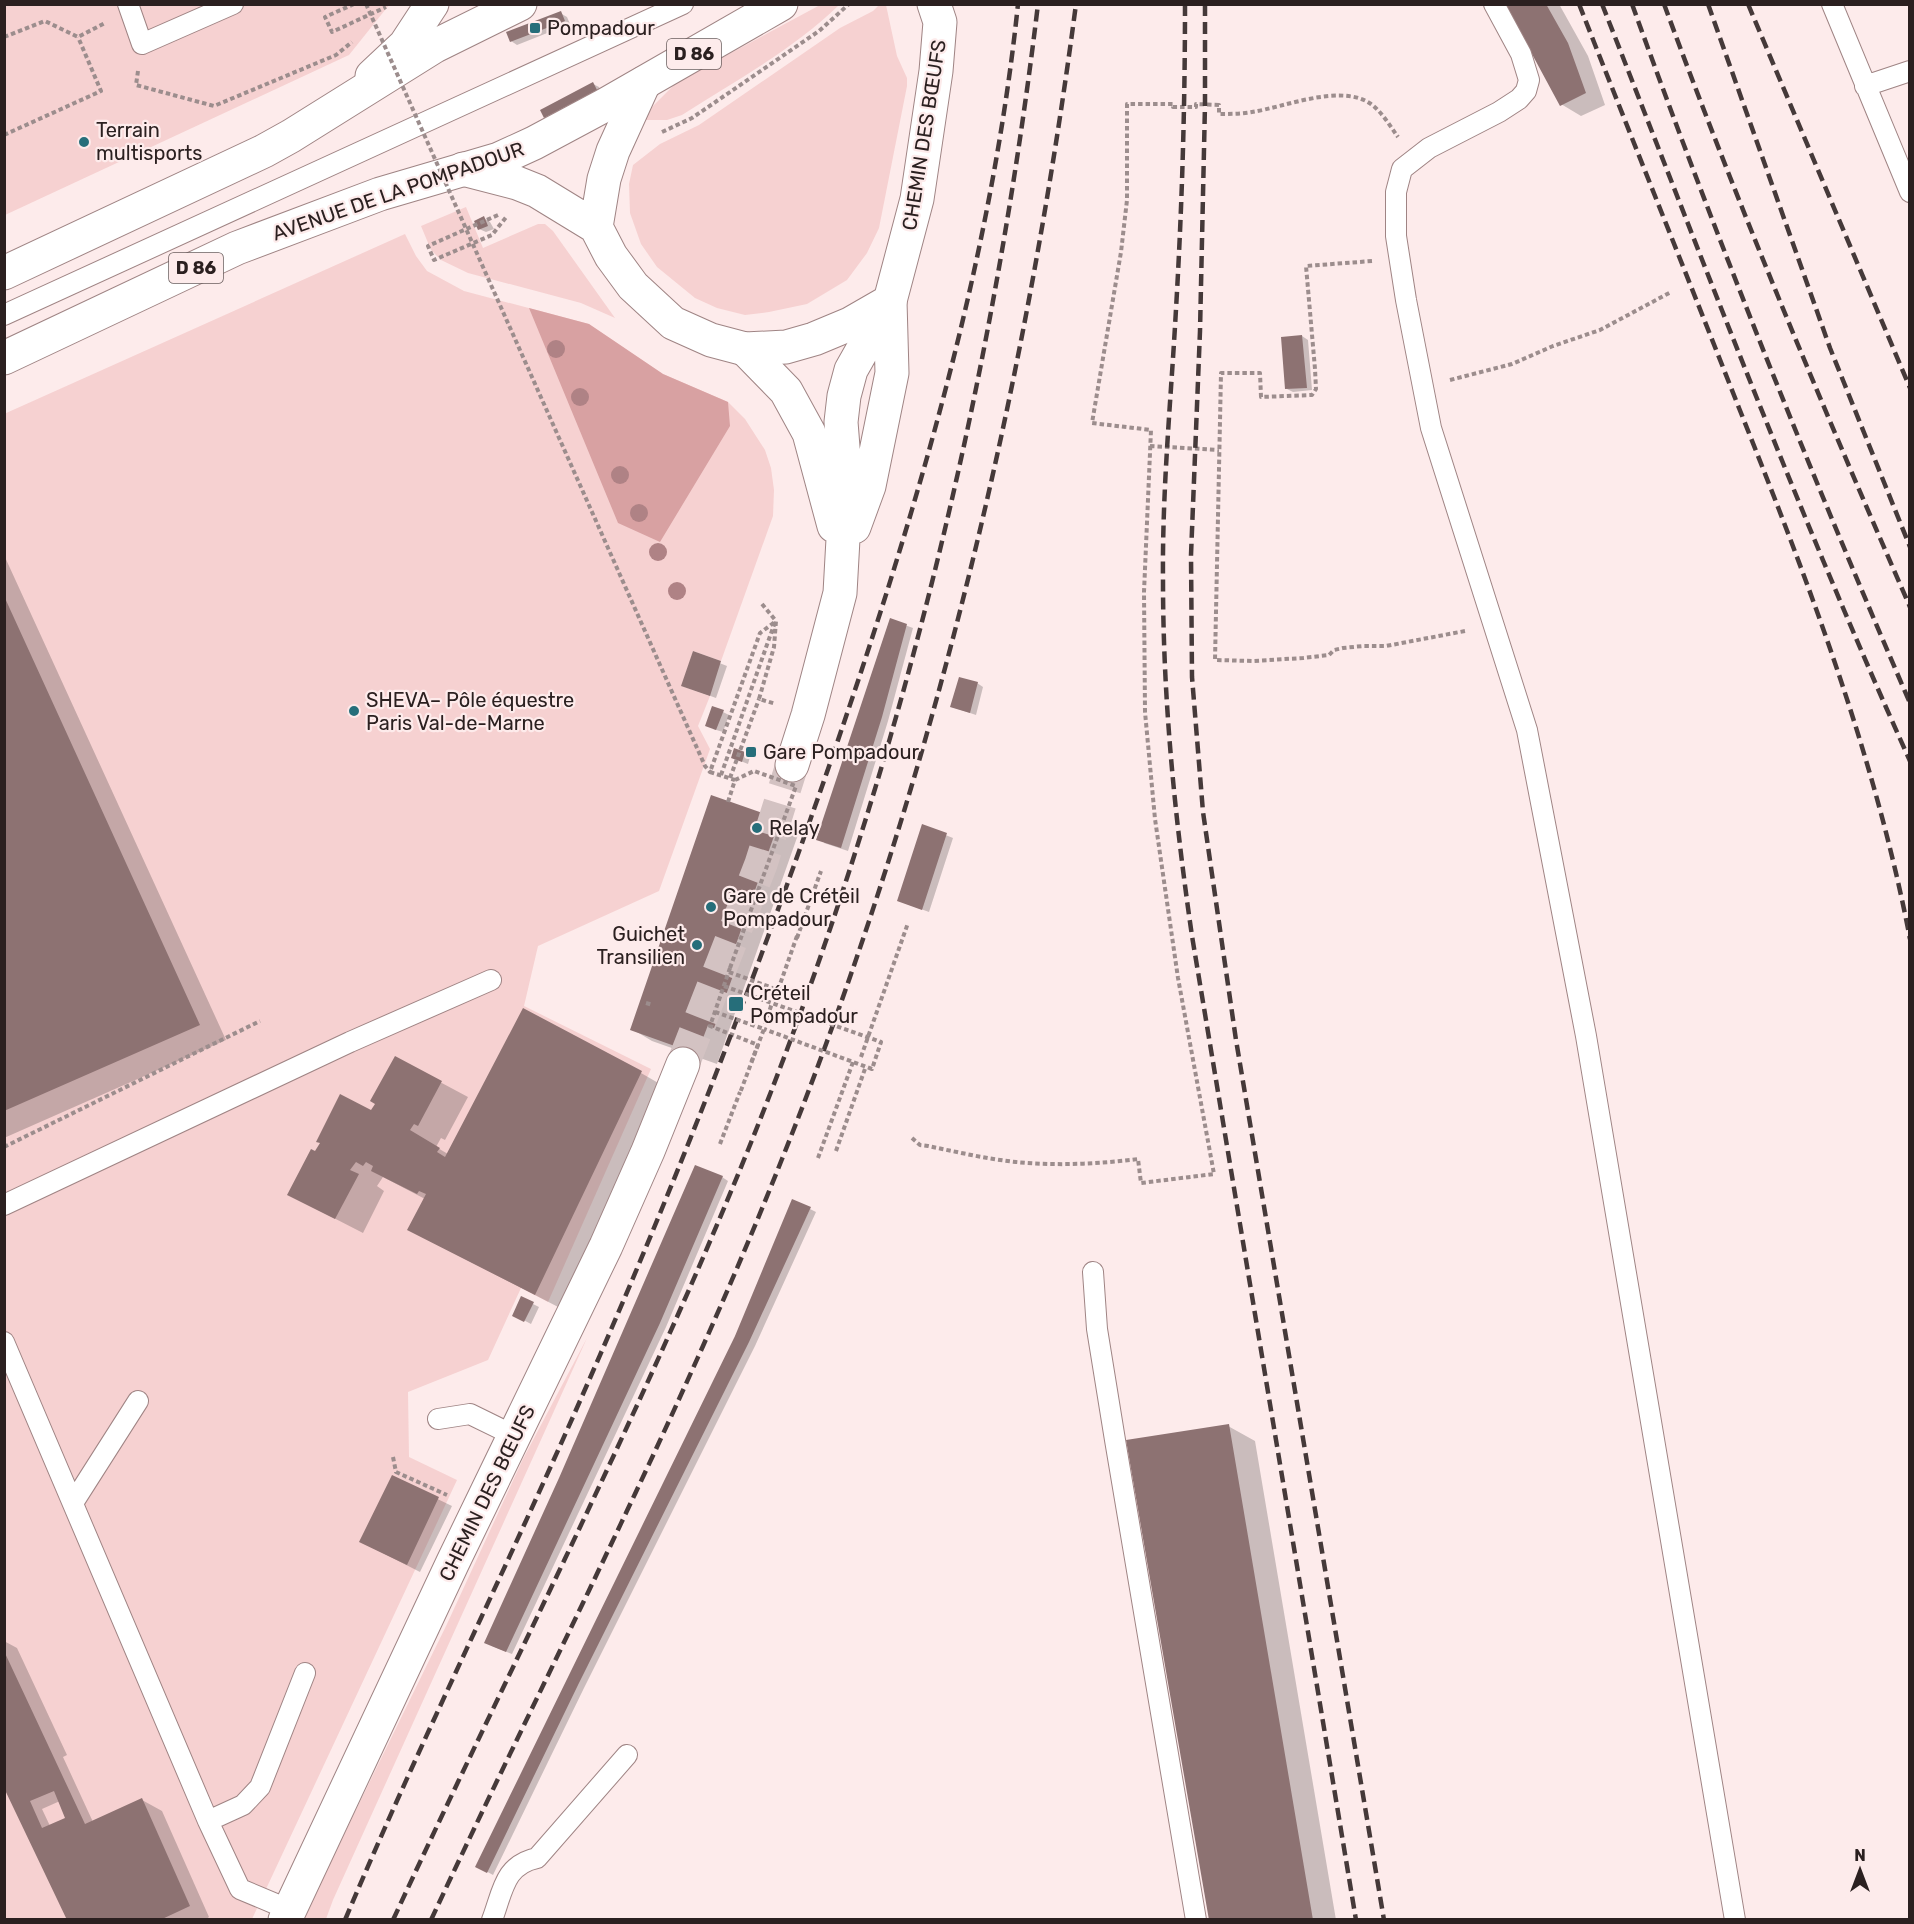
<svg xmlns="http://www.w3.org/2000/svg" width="1914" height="1924" viewBox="0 0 1914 1924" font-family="Rubik,sans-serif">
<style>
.green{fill:#f6d1d1}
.forest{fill:#d8a1a2}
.shadow{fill:#0003;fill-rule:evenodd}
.building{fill:#8d7272;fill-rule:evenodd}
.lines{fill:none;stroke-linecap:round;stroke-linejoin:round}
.minor-tunnel{stroke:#d3c2c2;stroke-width:33;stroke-dasharray:33 16;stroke-linecap:butt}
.service-casing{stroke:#9f8484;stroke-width:22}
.minor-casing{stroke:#9f8484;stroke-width:35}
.tertiary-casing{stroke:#9f8484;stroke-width:35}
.primary-casing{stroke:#9f8484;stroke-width:35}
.path{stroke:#9c8d8d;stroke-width:4;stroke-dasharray:4.5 3;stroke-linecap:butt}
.service{stroke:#fff;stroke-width:20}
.minor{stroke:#fff;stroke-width:33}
.tertiary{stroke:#fff;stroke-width:33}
.primary{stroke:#fff;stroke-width:33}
.rail{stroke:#453939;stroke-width:4.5;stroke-dasharray:12 6;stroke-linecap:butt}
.path-bridge{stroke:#9c8d8d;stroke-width:4;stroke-dasharray:4.5 3;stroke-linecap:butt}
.tree{fill:#af8285}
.poi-dot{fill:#266e7a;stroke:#fdebeb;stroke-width:2}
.labels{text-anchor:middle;stroke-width:4.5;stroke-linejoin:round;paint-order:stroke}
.shield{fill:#fdebeb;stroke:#6a5d5d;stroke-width:1.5}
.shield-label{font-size:18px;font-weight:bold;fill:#2b2020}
.poi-label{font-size:20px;fill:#2b2020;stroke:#fdebeb;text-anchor:start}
.street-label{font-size:20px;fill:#2b2020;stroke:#fdebeb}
</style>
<rect width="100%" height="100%" fill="#fdebeb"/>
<path class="green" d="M 4,5 L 389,5 L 349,55 L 5,215 Z
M 820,5 L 839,5 C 794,49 735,81 682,115 L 667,120 L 644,120 L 653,106 L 677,82 Z
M 879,5 L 886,5 L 897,56 L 907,78 L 907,86 L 879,228 L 867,253 L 847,280 L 807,304 L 769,312 L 745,315 L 717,308 L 695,298 L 657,267 L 641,244 L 630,213 L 629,184 L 633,165 L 660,144 L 699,125 L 840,28 L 873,11 Z
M 466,207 L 483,248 L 538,224 L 545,224 L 553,231 L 615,318 L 581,303 L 468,273 L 441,260 L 431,250 L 421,226 Z
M 405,234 L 416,256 L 427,271 L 464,291 L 589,324 L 663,374 L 728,402 L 745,419 L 765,450 L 771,468 L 774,490 L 773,516 L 721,661 L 693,651 L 682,686 L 710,696 L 698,726 L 710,749 L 659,891 L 538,946 L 524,1006 L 651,1069 L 548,1302 L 521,1288 L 488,1360 L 408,1392 L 409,1457 L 457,1480 L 252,1919 L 5,1919 L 4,414 Z
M 587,1338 L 333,1900 L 326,1919 L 302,1920 L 447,1624 L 523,1459 Z"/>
<path class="forest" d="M 529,308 L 589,324 L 663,374 L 728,402 L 730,426 L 660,542 L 618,523 Z"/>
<path class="shadow" d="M 1506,4 L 1559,4 L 1588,56 L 1605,105 L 1581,116 L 1561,104 Z
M 560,13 L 567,17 L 570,24 L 517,45 L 511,41 Z
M 593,84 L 599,87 L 602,94 L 552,121 L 545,117 L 542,111 Z
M 484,218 L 490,222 L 494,229 L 486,232 L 479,229 Z
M 1302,336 L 1308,340 L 1312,390 L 1293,392 L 1287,389 Z
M 4,555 L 226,1040 L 4,1138 Z
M 891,620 L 913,628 L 888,721 L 848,851 L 824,843 Z
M 694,653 L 727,666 L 716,698 L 683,686 Z
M 977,683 L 983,687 L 976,715 L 952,707 Z
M 723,712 L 729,715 L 723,732 L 713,729 Z
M 744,753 L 750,757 L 748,764 L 733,758 Z
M 779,821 L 799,832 L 717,1064 L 652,1041 L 632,1029 Z
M 923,826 L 953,838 L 929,912 L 899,901 Z
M 395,1058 L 468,1097 L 445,1140 L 441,1138 L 436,1147 L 448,1154 L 641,1073 L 667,1088 L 562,1309 L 409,1230 L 425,1199 L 383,1177 L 377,1186 L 384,1191 L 363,1233 L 289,1195 L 316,1153 L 371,1112 L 377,1104 Z
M 722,1177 L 728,1181 L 666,1327 L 512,1654 L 492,1646 Z
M 810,1209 L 816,1212 L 755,1346 L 584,1688 L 493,1875 L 477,1866 Z
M 533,1304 L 539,1307 L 531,1324 L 514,1315 Z
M 1228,1426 L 1255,1441 L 1336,1920 L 1210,1920 Z
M 392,1477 L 452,1506 L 420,1572 L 361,1542 Z
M 4,1641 L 17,1648 L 67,1755 L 63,1757 L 93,1822 L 142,1800 L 162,1811 L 209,1917 L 205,1920 L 68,1920 L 4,1785 ZM 60,1801 L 67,1819 L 50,1826 L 42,1809 Z"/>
<path class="building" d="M 1505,4 L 1546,4 L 1568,43 L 1586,93 L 1560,106 Z
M 561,11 L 565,21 L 510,42 L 506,32 Z
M 593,82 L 597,90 L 544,118 L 540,110 Z
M 484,216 L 488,226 L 478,230 L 474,221 Z
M 1302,335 L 1307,388 L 1285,389 L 1281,337 Z
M 4,596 L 200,1025 L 4,1111 Z
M 890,618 L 907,624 L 882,717 L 841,848 L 816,840 Z
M 693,651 L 721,661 L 710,696 L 681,686 Z
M 959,677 L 978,682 L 970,713 L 950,707 Z
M 712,706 L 724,710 L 716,730 L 705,726 Z
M 734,748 L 745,752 L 742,762 L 731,758 Z
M 711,795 L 780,819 L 727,970 L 734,973 L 714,1028 L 708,1025 L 697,1054 L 630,1030 Z
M 922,824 L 947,833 L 922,910 L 897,901 Z
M 523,1008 L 642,1071 L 535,1295 L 407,1230 L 426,1194 L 419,1191 L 417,1194 L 371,1171 L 373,1166 L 366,1162 L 363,1166 L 356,1162 L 350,1170 L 359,1174 L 335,1219 L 287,1195 L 311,1149 L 315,1151 L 320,1143 L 316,1142 L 340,1094 L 371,1110 L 375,1104 L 370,1101 L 395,1056 L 442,1081 L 418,1126 L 414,1124 L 410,1130 L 440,1148 L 437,1152 L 445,1157 Z
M 695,1165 L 723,1176 L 660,1323 L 506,1652 L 484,1643 L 559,1478 Z
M 792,1199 L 811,1207 L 749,1342 L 578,1685 L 487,1873 L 475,1867 L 735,1336 Z
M 521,1296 L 534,1302 L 524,1322 L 512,1316 Z
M 1229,1424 L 1313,1920 L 1209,1920 L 1126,1440 Z
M 392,1475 L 439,1497 L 407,1565 L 359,1542 Z
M 4,1651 L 85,1824 L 142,1798 L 190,1906 L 160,1920 L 67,1920 L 4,1788 ZM 54,1791 L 65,1818 L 42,1828 L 30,1801 Z"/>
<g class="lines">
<path class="minor-tunnel" d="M 683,1064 L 761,864 L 792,765"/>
<g class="service-casing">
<path id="service" d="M 128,4 L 142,44 L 233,4
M 1494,4 L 1521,54 L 1529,80 L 1526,91 L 1519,99 L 1499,112 L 1429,148 L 1402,169 L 1396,192 L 1396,236 L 1406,300 L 1431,428 L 1527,730 L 1586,1036 L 1735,1920
M 1832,4 L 1910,192
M 1865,86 L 1910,71
M 4,315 L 683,4
M 4,1205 L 350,1042 L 491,980
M 1093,1272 L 1097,1329 L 1115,1440 L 1196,1920
M 4,1342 L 208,1821 L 240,1889 L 290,1910
M 438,1419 L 470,1414 L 515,1436
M 73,1503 L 138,1401
M 208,1821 L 243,1805 L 260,1787 L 305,1673
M 492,1920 C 503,1891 504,1865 537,1858 L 627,1755"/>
</g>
<g class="minor-casing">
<path id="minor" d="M 745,349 L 786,391 L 809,433 L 834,526
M 854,527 L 869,486 L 892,373 L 890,301
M 792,765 L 808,715 L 840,593 L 846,485 L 841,422 L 844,396 L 851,370 L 890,301
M 285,1920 L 453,1562 L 606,1246 L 648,1151 L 683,1064"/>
</g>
<g class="tertiary-casing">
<path id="tertiary" d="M 372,76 L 405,45 L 432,4
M 463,169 L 517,183 L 537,191 L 596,227 L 611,256 L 633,286 L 673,323 L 711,340 L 745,349 L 786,347 L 814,339 L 850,324 L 890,301 L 917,199 L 936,71 L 940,22 L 934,4
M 596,227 L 604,179 L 613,151 L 644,83"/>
</g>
<g class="primary-casing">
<path id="primary" d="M 4,273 L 264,151 L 291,136 L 435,46 L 520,4
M 4,358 L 237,248 L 380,194 L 499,159 L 534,143 L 605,105 L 781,4"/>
</g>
<path class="path" d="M 354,4 L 325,17 L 332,32 L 386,7
M 4,37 L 45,21 L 78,37 L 105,23
M 138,71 L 136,85 L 214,106 L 336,55 L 352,42
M 662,132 L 692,118 L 819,31 L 849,4
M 4,135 L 101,91 L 78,37
M 498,215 L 428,246 L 434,260 L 492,235 L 507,216
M 1372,261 L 1306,266 L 1315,369 L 1316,389 L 1312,395 L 1261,397 L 1260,373 L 1221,373 L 1215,660 L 1253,661 L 1303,658 L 1329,655 L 1334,650 L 1343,648 L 1363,646 L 1386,646 L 1465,631
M 1450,380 L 1512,364 L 1553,346 L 1600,330 L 1671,292
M 1150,446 L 1219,450
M 762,604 L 776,621 L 774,647 L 759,699 L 776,704
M 721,775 L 775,622
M 730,778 L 759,699
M 735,780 L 754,771
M 728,802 L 735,780 L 710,772 L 760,633 L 776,621
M 797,938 L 821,871
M 730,968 L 710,1026 L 758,1045 L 740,1093
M 729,972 L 778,990 L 797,936
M 646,1003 L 653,1005
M 765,1024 L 772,1003
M 861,1057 L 908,923
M 912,1138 L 920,1145 L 928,1146 C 957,1152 987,1159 1016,1162 C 1056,1166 1098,1164 1138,1159 L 1141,1183 L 1214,1174 L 1178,978 L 1155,819 L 1145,712 L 1144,592 L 1151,430 L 1092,423 L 1121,252 L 1127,200 L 1127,104 L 1173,104 L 1173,107 L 1196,107 L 1196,104 L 1219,105 L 1219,114 C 1230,114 1241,114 1252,112 C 1285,107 1341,83 1371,104 C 1382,112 1390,126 1398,137
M 720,1144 L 740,1092
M 4,1147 L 260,1021
M 836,1151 L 866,1066
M 818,1158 L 853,1062
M 393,1457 L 396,1472 L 447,1495"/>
<use href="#service" class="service"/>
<use href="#minor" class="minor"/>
<use href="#tertiary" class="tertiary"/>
<use href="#primary" class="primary"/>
<path class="rail" d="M 1185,4 C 1185,106 1182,208 1176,309 C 1171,400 1162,490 1163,581 C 1163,700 1175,819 1192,936 L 1356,1920
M 1205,4 L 1205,104 L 1200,331 L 1191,555 L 1192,677 L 1203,812 L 1236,1040 L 1384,1920
M 1579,4 C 1632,139 1686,273 1739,408 C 1808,581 1875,756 1910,939
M 1602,4 C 1702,258 1798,513 1910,761
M 1632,4 C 1717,240 1810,472 1910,703
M 1664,4 C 1739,208 1823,408 1910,607
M 1708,4 L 1830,348 L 1910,547
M 1748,4 L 1910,388
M 345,1920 C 422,1737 511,1560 590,1378 C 690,1150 779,917 858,681 C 931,461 994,235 1018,4
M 393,1920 C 512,1663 642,1412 748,1150 C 896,783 991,397 1038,4
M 431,1920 C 549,1667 679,1419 782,1159 C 930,789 1024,400 1076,4"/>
<path class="path-bridge" d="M 366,4 L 705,766 L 710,772
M 730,968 L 796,786 L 754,771
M 724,986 L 881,1042 L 872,1069 L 764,1029
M 715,1012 L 764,1029 L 751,1063"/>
</g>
<g class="tree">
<circle cx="556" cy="349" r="9"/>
<circle cx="580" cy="397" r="9"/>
<circle cx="620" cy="475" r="9"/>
<circle cx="639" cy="513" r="9"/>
<circle cx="658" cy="552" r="9"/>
<circle cx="677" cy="591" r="9"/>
</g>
<g class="poi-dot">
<rect x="529" y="22" width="12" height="12" rx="3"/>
<circle cx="84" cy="142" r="6"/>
<circle cx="354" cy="711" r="6"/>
<rect x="745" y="746" width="12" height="12" rx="3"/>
<circle cx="757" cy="828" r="6"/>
<circle cx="711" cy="907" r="6"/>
<circle cx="697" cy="945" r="6"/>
<rect x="728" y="996" width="16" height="16" rx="3"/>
</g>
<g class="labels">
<g class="shield">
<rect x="667" y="39" width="54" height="30" rx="4.5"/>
<rect x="169" y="253" width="54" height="30" rx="4.5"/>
</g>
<g class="shield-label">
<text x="694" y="60">D 86</text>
<text x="196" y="274">D 86</text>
</g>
<g class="poi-label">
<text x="547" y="35">Pompadour</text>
<text x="96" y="137">Terrain<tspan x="96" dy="23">multisports</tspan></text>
<text x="366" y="707">SHEVA– Pôle équestre<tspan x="366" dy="23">Paris Val-de-Marne</tspan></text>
<text x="763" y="759">Gare Pompadour</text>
<text x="769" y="835">Relay</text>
<text x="723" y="903">Gare de Créteil<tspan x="723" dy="23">Pompadour</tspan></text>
<text x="685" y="941" text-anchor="end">Guichet<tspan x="685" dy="23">Transilien</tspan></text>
<text x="750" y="1000">Créteil<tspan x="750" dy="23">Pompadour</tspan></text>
</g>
<g class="street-label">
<text transform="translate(924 135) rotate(-81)" y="7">CHEMIN DES BŒUFS</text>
<text transform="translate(398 191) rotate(-19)" y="7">AVENUE DE LA POMPADOUR</text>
<text transform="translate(487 1493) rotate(-64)" y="7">CHEMIN DES BŒUFS</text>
</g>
</g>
<rect width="1914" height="1924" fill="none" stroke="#2b2020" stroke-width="12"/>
<g transform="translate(1860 1870)" stroke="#fdebeb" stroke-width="4.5" paint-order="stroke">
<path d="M0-4.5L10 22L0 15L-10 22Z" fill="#2b2020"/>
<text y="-9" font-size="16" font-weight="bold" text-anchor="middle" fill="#2b2020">N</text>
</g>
</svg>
